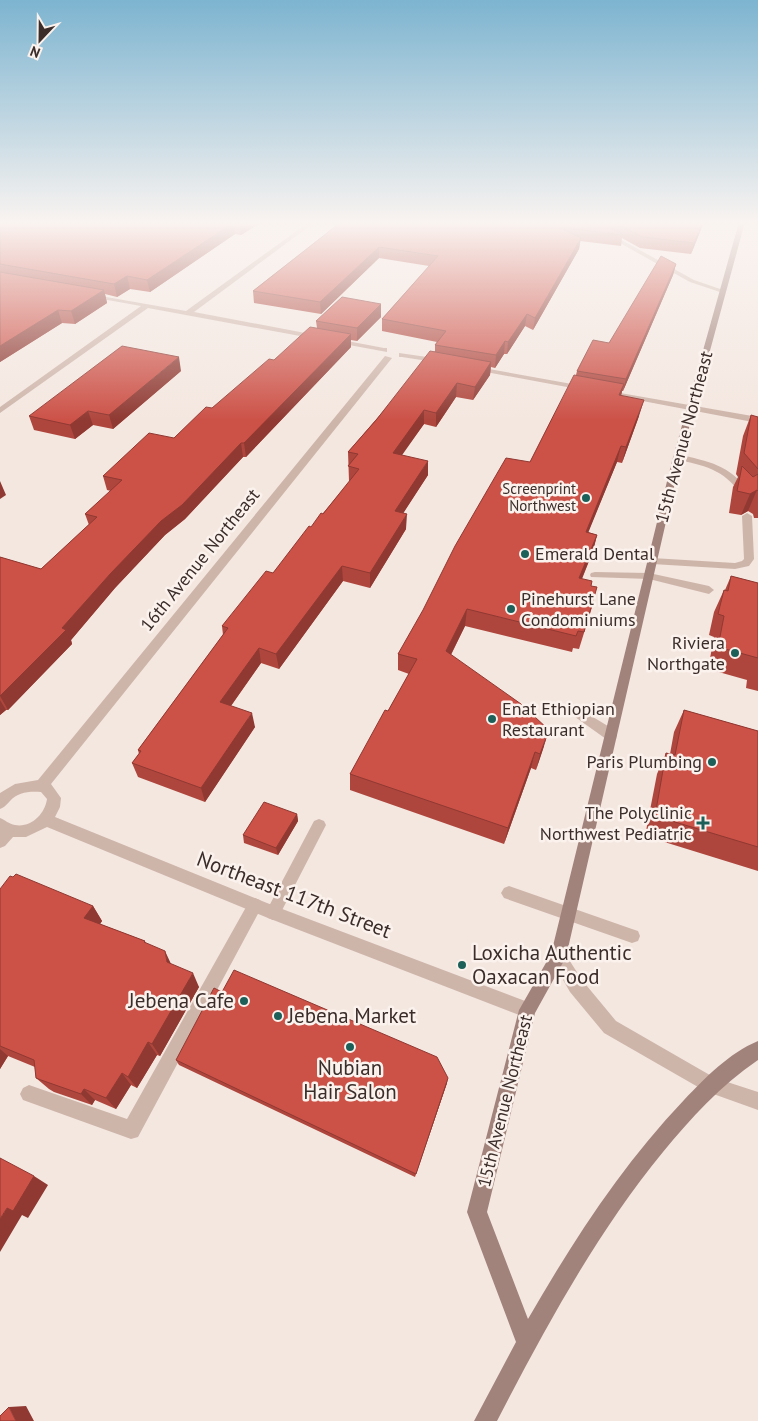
<svg xmlns="http://www.w3.org/2000/svg" width="758" height="1421" viewBox="0 0 758 1421" font-family="'PT Sans',sans-serif">
<style>
.lines{fill:none;stroke-linecap:round;stroke-linejoin:round}
.lane{fill:#ceb5aa;fill-rule:evenodd}
.street{fill:#ceb5aa;fill-rule:evenodd}
.secondary{fill:#a2837b;fill-rule:evenodd}
.wall{fill:#af463d}
.shaded-wall{fill:#8f3932}
.building{fill:#cc5147;stroke:#8f3932}
.poi-dot{fill:#1d5f59;stroke:#fbf2ed;stroke-width:2}
.labels{text-anchor:middle;stroke-width:5;stroke-linejoin:round;paint-order:stroke}
.far-poi-label{font-size:15px;fill:#3b2d2a;stroke:#fbf2ed;text-anchor:end}
.street-label{font-size:18px;fill:#3b2d2a;stroke:#fbf2ed}
.poi-label{font-size:18px;fill:#3b2d2a;stroke:#fbf2ed;text-anchor:start}
.near-street-label{font-size:21px;fill:#3b2d2a;stroke:#fbf2ed}
.near-poi-label{font-size:21px;fill:#3b2d2a;stroke:#fbf2ed;text-anchor:start}
</style>
<rect width="100%" height="100%" fill="#f4e7e0"/>
<g class="lines">
<path class="lane" d="M 677,454 C 710,462 729,464 750,493 L 745,496 L 742,495 C 722,468 705,466 674,459 L 674,455 Z
M 747,513 L 752,516 L 754,559 L 749,566 L 735,569 L 652,564 L 647,561 L 652,558 L 735,563 L 742,561 L 744,559 L 742,516 Z
M 595,572 L 649,573 L 709,586 L 714,590 L 709,594 L 649,579 L 591,577 L 590,575 L 591,573 Z
M 575,706 L 616,731 L 617,735 L 616,739 L 606,739 L 571,714 L 569,711 L 571,708 Z
M 319,819 L 324,821 L 326,825 L 278,918 L 273,920 L 268,918 L 265,913 L 268,908 L 314,821 Z
M 509,886 L 632,929 L 638,931 L 640,936 L 638,941 L 632,943 L 504,898 L 501,893 L 504,888 Z
M 255,898 L 260,900 L 263,905 L 260,910 L 138,1137 L 131,1139 L 23,1100 L 20,1094 L 23,1088 L 29,1085 L 127,1119 L 250,900 Z"/>
<path class="street" d="M 309,222 L 315,222 L 194,312 L 384,348 L 387,348 L 387,352 L 148,308 L 0,413 L 0,407 L 141,306 L 91,297 L 89,296 L 89,294 L 186,311 Z
M 582,222 L 589,222 L 694,280 L 726,291 L 723,293 L 690,282 Z
M 399,353 L 441,359 L 445,361 L 441,363 L 402,357 L 399,357 Z
M 385,356 L 392,358 L 51,784 L 61,798 L 60,807 L 55,817 L 277,907 L 533,1004 L 535,1010 L 533,1016 L 527,1018 L 268,918 L 47,827 L 26,837 L 13,837 L 5,846 L 0,848 L 0,818 C 5,820 9,824 15,825 C 31,828 45,814 47,799 L 41,792 C 29,791 18,792 10,801 C 6,805 5,807 0,809 L 0,793 L 15,784 L 38,780 Z
M 472,366 L 583,386 L 587,388 L 583,390 L 475,370 L 472,370 Z
M 603,390 L 758,417 L 758,423 L 606,394 L 602,392 Z
M 558,949 L 564,952 L 582,980 L 616,1021 L 715,1078 L 758,1092 L 758,1110 L 705,1091 L 604,1033 L 570,992 L 550,957 L 552,952 Z"/>
<path class="secondary" d="M 739,222 L 745,222 L 680,461 L 566,957 L 535,1013 L 487,1212 L 528,1319 C 573,1241 622,1165 684,1100 C 705,1078 729,1053 758,1041 L 758,1060 C 720,1086 691,1118 663,1152 C 596,1234 545,1328 497,1421 L 474,1421 L 516,1342 L 467,1212 L 519,1010 L 551,954 L 672,461 Z"/>
</g>
<path class="wall" d="M 0,222 L 262,222 L 241,235 L 235,234 L 150,292 L 130,289 L 117,297 L 105,294 L 107,303 L 75,324 L 62,323 L 0,362 Z
M 340,222 L 704,222 L 691,254 L 640,248 L 622,238 L 621,246 L 580,241 L 579,249 L 533,330 L 525,326 L 507,354 L 504,354 L 495,368 L 491,367 L 490,375 L 473,400 L 456,397 L 436,427 L 424,424 L 401,455 L 428,475 L 403,513 L 406,529 L 370,588 L 343,581 L 279,669 L 261,663 L 231,706 L 255,727 L 205,802 L 138,777 L 132,763 L 139,754 L 138,750 L 223,635 L 222,626 L 273,573 L 350,481 L 349,481 L 348,452 L 435,351 L 435,345 L 437,342 L 382,331 L 382,319 L 429,266 L 379,258 L 321,314 L 254,303 L 253,291 L 327,233 Z
M 676,264 L 673,275 L 623,391 L 622,391 L 621,396 L 639,416 L 622,463 L 617,462 L 588,532 L 597,535 L 593,551 L 582,579 L 591,586 L 593,604 L 579,649 L 573,648 L 572,652 L 465,626 L 451,655 L 544,746 L 536,770 L 531,768 L 504,844 L 350,790 L 350,774 L 388,711 L 409,674 L 398,670 L 398,654 L 530,462 L 576,375 L 577,371 L 609,343 Z
M 381,304 L 381,317 L 357,341 L 351,340 L 351,347 L 246,457 L 243,457 L 185,519 L 165,535 L 115,588 L 71,640 L 72,644 L 8,710 L 6,710 L 0,715 L 0,557 L 41,569 L 89,525 L 85,514 L 111,491 L 107,490 L 103,476 L 174,438 L 274,360 L 317,328 L 316,321 Z
M 181,371 L 113,429 L 93,425 L 75,439 L 34,430 L 29,416 Z
M 751,415 L 758,417 L 758,518 L 754,518 L 753,514 L 748,511 L 741,515 L 729,513 L 733,487 L 738,477 L 736,474 L 743,436 Z
M 731,576 L 758,583 L 758,691 L 746,688 L 747,680 L 708,669 L 714,637 L 709,635 L 714,612 L 724,590 L 725,590 Z
M 684,710 L 758,731 L 758,871 L 645,836 L 657,774 L 666,753 L 670,754 L 674,732 Z
M 297,814 L 298,821 L 278,855 L 244,843 L 243,835 Z
M 0,889 L 93,906 L 102,921 L 100,924 L 145,941 L 146,944 L 199,987 L 160,1056 L 157,1055 L 137,1088 L 131,1085 L 116,1109 L 95,1100 L 92,1105 L 54,1092 L 49,1089 L 36,1078 L 35,1067 L 8,1056 L 0,1069 Z
M 176,1060 L 447,1083 L 415,1177 L 179,1065 Z"/>
<path class="shaded-wall" d="M 243,222 L 262,222 L 241,235 L 239,224 Z
M 703,222 L 704,222 L 691,254 L 694,243 Z
M 233,223 L 235,234 L 150,292 L 147,280 Z
M 581,238 L 579,249 L 533,330 L 535,318 Z
M 379,247 L 379,258 L 321,314 L 320,302 Z
M 676,264 L 673,275 L 623,391 L 626,379 Z
M 127,276 L 130,289 L 117,297 L 114,284 Z
M 104,290 L 107,303 L 75,324 L 71,311 Z
M 381,304 L 381,317 L 357,341 L 357,328 Z
M 58,310 L 62,323 L 0,362 L 0,346 Z
M 527,314 L 525,326 L 507,354 L 508,342 Z
M 351,334 L 351,347 L 246,457 L 244,443 Z
M 505,341 L 504,354 L 495,368 L 496,355 Z
M 179,357 L 181,371 L 113,429 L 109,415 Z
M 491,362 L 490,375 L 473,400 L 475,387 Z
M 457,383 L 456,397 L 436,427 L 436,413 Z
M 624,384 L 620,399 L 619,395 Z
M 644,400 L 639,416 L 622,463 L 626,447 Z
M 424,410 L 424,424 L 393,468 L 393,453 Z
M 88,411 L 93,425 L 75,439 L 70,425 Z
M 241,443 L 243,457 L 185,519 L 165,535 L 115,588 L 71,640 L 72,644 L 8,710 L 0,696 L 62,628 L 111,573 L 161,521 Z
M 621,446 L 617,462 L 582,548 L 586,532 Z
M 428,461 L 428,475 L 395,526 L 395,511 Z
M 0,481 L 6,495 L 0,499 Z
M 757,490 L 748,511 L 741,515 L 750,494 Z
M 407,514 L 406,529 L 370,588 L 370,573 Z
M 597,535 L 593,551 L 575,595 L 579,578 Z
M 342,566 L 343,581 L 279,669 L 276,654 Z
M 467,609 L 465,626 L 444,668 L 446,651 Z
M 259,648 L 261,663 L 223,717 L 220,702 Z
M 0,700 L 6,710 L 0,715 Z
M 252,713 L 255,727 L 205,802 L 201,788 Z
M 549,730 L 544,746 L 536,770 L 540,754 Z
M 535,752 L 531,768 L 504,844 L 508,828 Z
M 297,814 L 298,821 L 278,855 L 276,848 Z
M 93,906 L 102,921 L 94,933 L 84,918 Z
M 165,951 L 172,966 L 167,962 Z
M 193,973 L 199,987 L 160,1056 L 152,1044 Z
M 148,1042 L 157,1055 L 137,1088 L 128,1077 Z
M 0,1049 L 8,1056 L 0,1069 Z
M 122,1073 L 131,1085 L 116,1109 L 106,1098 Z
M 448,1078 L 447,1083 L 415,1177 Z
M 84,1089 L 95,1100 L 92,1105 L 81,1094 Z
M 34,1176 L 48,1185 L 28,1218 L 22,1215 L 0,1252 L 0,1219 L 7,1208 Z
M 26,1406 L 34,1421 L 16,1421 L 9,1407 Z"/>
<path class="building" d="M 0,222 L 243,222 L 239,224 L 233,223 L 147,280 L 127,276 L 114,284 L 0,264 Z
M 340,222 L 600,222 L 623,235 L 559,227 L 581,238 L 535,318 L 527,314 L 508,342 L 505,341 L 496,355 L 435,345 L 446,331 L 382,319 L 438,256 L 379,247 L 320,302 L 253,291 L 327,233 Z
M 614,222 L 703,222 L 694,243 L 643,237 Z
M 661,256 L 676,264 L 626,379 L 577,371 L 593,340 L 609,343 Z
M 0,272 L 104,290 L 71,311 L 58,310 L 0,346 Z
M 342,297 L 381,304 L 357,328 L 316,321 Z
M 310,327 L 351,334 L 244,443 L 241,443 L 182,505 L 161,521 L 111,573 L 62,628 L 66,630 L 0,696 L 0,557 L 41,569 L 97,517 L 85,514 L 122,480 L 103,476 L 149,433 L 174,438 L 206,407 L 212,408 L 269,359 L 274,360 Z
M 122,346 L 179,357 L 109,415 L 88,411 L 70,425 L 29,416 Z
M 430,351 L 491,362 L 475,387 L 457,383 L 436,413 L 424,410 L 393,453 L 428,461 L 395,511 L 407,514 L 370,573 L 342,566 L 276,654 L 259,648 L 220,702 L 252,713 L 201,788 L 132,763 L 141,751 L 138,750 L 228,628 L 222,626 L 266,571 L 273,573 L 309,526 L 311,527 L 321,513 L 323,514 L 359,469 L 348,466 L 358,454 L 348,452 L 377,419 Z
M 574,375 L 624,384 L 619,395 L 644,400 L 626,447 L 621,446 L 586,532 L 597,535 L 579,578 L 592,581 L 591,586 L 597,587 L 584,632 L 578,631 L 576,636 L 467,609 L 446,651 L 521,704 L 549,730 L 540,754 L 535,752 L 508,828 L 350,774 L 385,710 L 388,711 L 417,659 L 398,654 L 423,610 L 455,546 L 506,458 L 530,462 Z
M 751,415 L 758,417 L 758,469 L 744,453 Z
M 742,466 L 753,477 L 758,474 L 758,491 L 757,490 L 750,494 L 737,491 Z
M 731,576 L 758,583 L 758,658 L 718,647 L 724,616 L 718,614 L 724,590 L 728,591 Z
M 684,710 L 758,731 L 758,847 L 655,816 L 666,753 L 675,755 Z
M 264,802 L 297,814 L 276,848 L 243,835 Z
M 16,874 L 93,906 L 84,918 L 145,941 L 144,942 L 165,951 L 167,962 L 193,973 L 152,1044 L 148,1042 L 128,1077 L 122,1073 L 106,1098 L 84,1089 L 81,1094 L 41,1080 L 36,1078 L 34,1060 L 0,1046 L 0,889 L 10,876 L 13,877 Z
M 234,970 L 437,1057 L 448,1078 L 416,1174 L 176,1060 L 214,988 L 222,992 Z
M 0,1158 L 34,1176 L 13,1211 L 7,1208 L 0,1219 Z
M 9,1407 L 16,1421 L 0,1421 L 0,1416 Z"/>
<linearGradient id="sky" x2="0" y2="1"><stop stop-color="#7db4d0"/><stop offset="0.53" stop-color="#faf4f1"/><stop offset="1" stop-color="#faf4f1" stop-opacity="0"/></linearGradient>
<rect width="758" height="421" fill="url(#sky)"/>
<g class="poi-dot">
<circle cx="586" cy="498" r="5"/>
<circle cx="525" cy="554" r="5"/>
<circle cx="511" cy="609" r="5"/>
<circle cx="735" cy="653" r="5"/>
<circle cx="492" cy="719" r="5"/>
<circle cx="712" cy="762" r="5"/>
<path d="M700.5 815.5h5v5h5v5h-5v5h-5v-5h-5v-5h5z"/>
<circle cx="462" cy="965" r="5"/>
<circle cx="244" cy="1001" r="5"/>
<circle cx="278" cy="1016" r="5"/>
<circle cx="350" cy="1047" r="5"/>
</g>
<g class="labels">
<g class="far-poi-label">
<text x="576" y="494">Screenprint<tspan x="576" dy="17">Northwest</tspan></text>
</g>
<g class="street-label">
<text transform="translate(684 437) rotate(-75)" y="6">15th Avenue Northeast</text>
<text transform="translate(200 560) rotate(-51)" y="6">16th Avenue Northeast</text>
<text transform="translate(505 1101) rotate(-76)" y="6">15th Avenue Northeast</text>
</g>
<g class="poi-label">
<text x="535" y="560">Emerald Dental</text>
<text x="521" y="605">Pinehurst Lane<tspan x="521" dy="21">Condominiums</tspan></text>
<text x="725" y="649" text-anchor="end">Riviera<tspan x="725" dy="21">Northgate</tspan></text>
<text x="502" y="715">Enat Ethiopian<tspan x="502" dy="21">Restaurant</tspan></text>
<text x="702" y="768" text-anchor="end">Paris Plumbing</text>
<text x="692" y="819" text-anchor="end">The Polyclinic<tspan x="692" dy="21">Northwest Pediatric</tspan></text>
</g>
<g class="near-street-label">
<text transform="translate(294 895) rotate(21)" y="7">Northeast 117th Street</text>
</g>
<g class="near-poi-label">
<text x="472" y="960">Loxicha Authentic<tspan x="472" dy="24">Oaxacan Food</tspan></text>
<text x="234" y="1008" text-anchor="end">Jebena Cafe</text>
<text x="288" y="1023">Jebena Market</text>
<text x="350" y="1075" text-anchor="middle">Nubian<tspan x="350" dy="24">Hair Salon</tspan></text>
</g>
</g>
<g transform="translate(40 40) rotate(202)" stroke="#fbf2ed" stroke-width="4" paint-order="stroke">
<path d="M0-4L9 19L0 12L-9 19Z" fill="#3b2d2a"/>
<text y="-8" font-size="14" font-weight="bold" text-anchor="middle" fill="#3b2d2a">N</text>
</g>
</svg>
